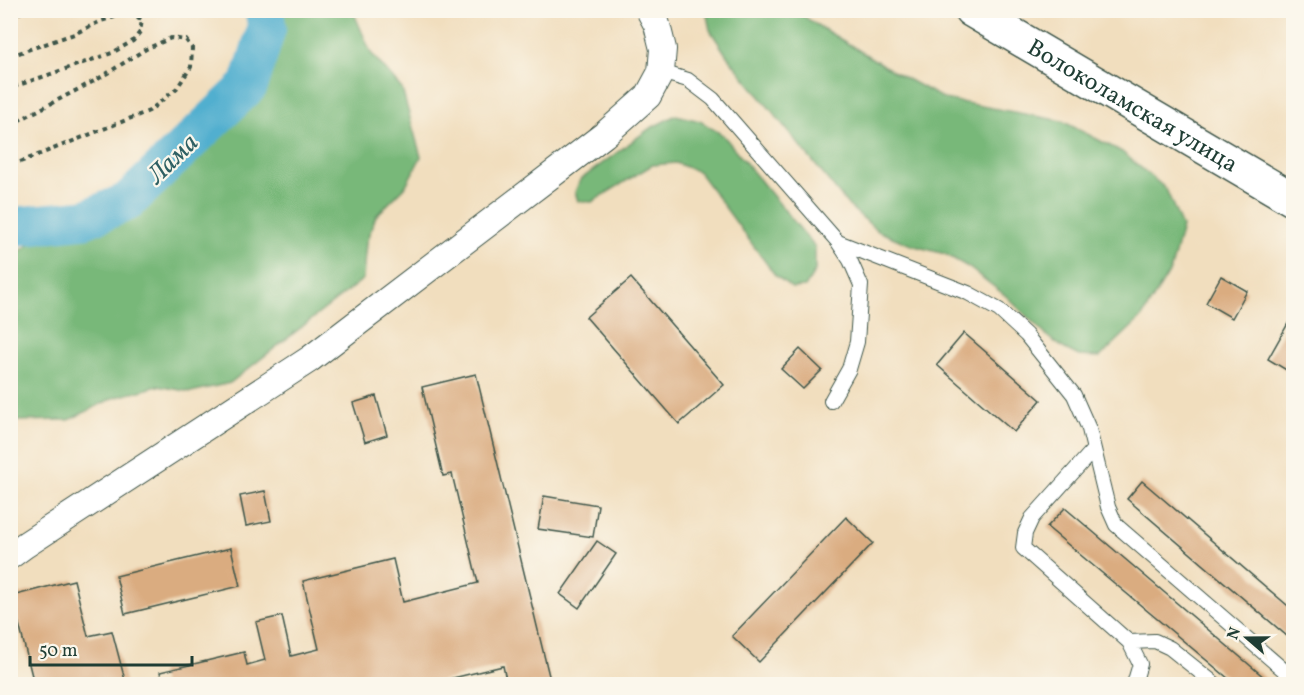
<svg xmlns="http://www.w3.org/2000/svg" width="1304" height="695" viewBox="0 0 1304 695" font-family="Vollkorn,serif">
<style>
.forest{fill:#78b879;stroke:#4c7a56;stroke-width:1.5}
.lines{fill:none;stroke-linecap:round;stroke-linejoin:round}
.river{stroke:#51afcf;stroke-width:39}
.building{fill:#daac80}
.lane-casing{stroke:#3e5549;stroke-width:16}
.street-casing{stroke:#3e5549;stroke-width:28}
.primary-casing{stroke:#3e5549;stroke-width:36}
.path{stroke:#3e5549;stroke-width:4;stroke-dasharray:4.5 4.5;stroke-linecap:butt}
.lane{stroke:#fff;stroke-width:14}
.street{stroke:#fff;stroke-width:26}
.primary{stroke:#fff;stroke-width:33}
.labels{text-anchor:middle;stroke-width:4.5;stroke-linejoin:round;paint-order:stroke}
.street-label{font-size:24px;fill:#1f3d34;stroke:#fbf7ec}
.water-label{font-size:26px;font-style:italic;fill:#2e5f62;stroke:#fbf7ec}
</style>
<rect width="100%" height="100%" fill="#fbf7ec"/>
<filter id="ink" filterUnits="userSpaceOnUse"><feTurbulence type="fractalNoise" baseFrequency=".0167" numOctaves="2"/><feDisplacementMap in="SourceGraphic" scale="12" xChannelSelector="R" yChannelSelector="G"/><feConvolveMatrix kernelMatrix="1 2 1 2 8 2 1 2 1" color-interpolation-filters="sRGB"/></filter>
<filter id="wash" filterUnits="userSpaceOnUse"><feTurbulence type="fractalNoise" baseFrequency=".008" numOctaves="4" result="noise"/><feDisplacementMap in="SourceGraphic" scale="24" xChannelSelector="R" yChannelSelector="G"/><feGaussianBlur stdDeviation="1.35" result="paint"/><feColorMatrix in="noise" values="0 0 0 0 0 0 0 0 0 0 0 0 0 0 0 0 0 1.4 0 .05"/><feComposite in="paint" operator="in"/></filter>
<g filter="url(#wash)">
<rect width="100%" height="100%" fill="#f1debe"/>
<path class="forest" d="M 283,11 L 353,11 L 371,53 L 402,89 L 421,157 L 405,187 L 376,216 L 366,243 L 363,279 L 230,383 L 191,392 L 158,386 L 113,398 L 69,420 L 11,421 L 11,258 L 37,239 L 100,232 L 140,209 L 200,157 L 251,101 L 278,54 Z
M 706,11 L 796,11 L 817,25 L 898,74 L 944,99 L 1062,121 L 1122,152 L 1166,189 L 1182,227 L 1171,269 L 1142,317 L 1100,357 L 1079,356 L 1065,349 L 1048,337 L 1006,296 L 968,267 L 945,254 L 911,245 L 878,231 L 849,206 L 727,56 L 710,30 Z
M 676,115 L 700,121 L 723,135 L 815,247 L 815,271 L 805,287 L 792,288 L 775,275 L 699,172 L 676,163 L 652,165 L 592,202 L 578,201 L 575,192 L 580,180 L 649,129 Z"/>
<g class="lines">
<path class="river" d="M 10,227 L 85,219 L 127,202 L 249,85 L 267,27 L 264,10"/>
</g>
<g id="blocks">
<path class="building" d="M 1221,276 L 1247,291 L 1232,318 L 1206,303 Z
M 631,278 L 724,385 L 679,424 L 586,317 Z
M 1290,320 L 1294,322 L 1294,362 L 1288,371 L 1268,359 Z
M 964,333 L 1041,400 L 1014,432 L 937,365 Z
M 800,349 L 822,370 L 803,389 L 781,369 Z
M 476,374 L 551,684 L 507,684 L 503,666 L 432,683 L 432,684 L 163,684 L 160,672 L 244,652 L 247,665 L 265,660 L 256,622 L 282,616 L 291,656 L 319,649 L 303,581 L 393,559 L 403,602 L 478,583 L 452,474 L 443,476 L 422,387 Z
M 376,396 L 387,435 L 365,442 L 353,403 Z
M 1142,481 L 1294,611 L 1294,642 L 1127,499 Z
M 265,491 L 271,521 L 246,526 L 240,496 Z
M 544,496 L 598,505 L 593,537 L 538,529 Z
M 1065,508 L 1272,684 L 1235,684 L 1047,527 Z
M 846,517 L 873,543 L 759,662 L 732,636 Z
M 597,541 L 616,554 L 579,608 L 560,594 Z
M 231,548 L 240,586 L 125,614 L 116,576 Z
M 74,580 L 88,636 L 112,631 L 126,684 L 34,684 L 12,596 Z"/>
</g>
</g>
<g filter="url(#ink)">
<use href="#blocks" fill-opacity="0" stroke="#3e5549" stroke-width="1.5"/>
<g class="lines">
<g class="lane-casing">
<path id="lane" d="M 661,72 L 688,80 L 713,99 L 838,242 L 850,260 L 861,285 L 857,342 L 849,369 L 831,401
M 838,242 L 968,293 L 999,310 L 1026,335 L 1074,395 L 1089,429 L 1108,507 L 1116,525 L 1294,679
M 1094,449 L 1032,518 L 1025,533 L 1023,548 L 1129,642 L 1140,664 L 1134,684
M 1129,642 L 1155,641 L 1170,648 L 1215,684"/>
</g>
<g class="street-casing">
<path id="street" d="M 10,556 L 25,545 L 310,359 L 604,135 L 648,96 L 661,72 L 663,49 L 657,25 L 649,10"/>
</g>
<g class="primary-casing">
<g id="primary">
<path id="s1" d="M 971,10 L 1294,200"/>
</g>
</g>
<path class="path" d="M 10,15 L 30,10
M 10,56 L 74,34 L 101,21 L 122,15 L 136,16 L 142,20 L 140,32 L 133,41 L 112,53 L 10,88
M 10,125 L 98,79 L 146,49 L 171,38 L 186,40 L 192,48 L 191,67 L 177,88 L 149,111 L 10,166"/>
<use href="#lane" class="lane"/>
<use href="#street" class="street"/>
<use href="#primary" class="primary"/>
</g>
</g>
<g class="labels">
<g class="street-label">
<text dy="8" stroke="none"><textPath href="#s1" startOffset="188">Волоколамская улица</textPath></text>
</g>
<g class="water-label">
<text transform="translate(172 158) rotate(-44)" y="9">Лама</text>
</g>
</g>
<rect width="1304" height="695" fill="none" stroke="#fbf7ec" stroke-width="36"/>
<g transform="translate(1247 638) rotate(290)" stroke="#fbf7ec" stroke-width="4.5" paint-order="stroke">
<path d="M0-4.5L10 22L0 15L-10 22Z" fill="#1f3d34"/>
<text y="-9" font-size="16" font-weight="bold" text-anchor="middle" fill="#1f3d34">N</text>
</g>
<path d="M30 656v9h162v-9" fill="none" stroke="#1f3d34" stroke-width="3"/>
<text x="39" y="656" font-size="18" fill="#1f3d34" stroke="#fbf7ec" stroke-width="4.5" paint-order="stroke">50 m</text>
</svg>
